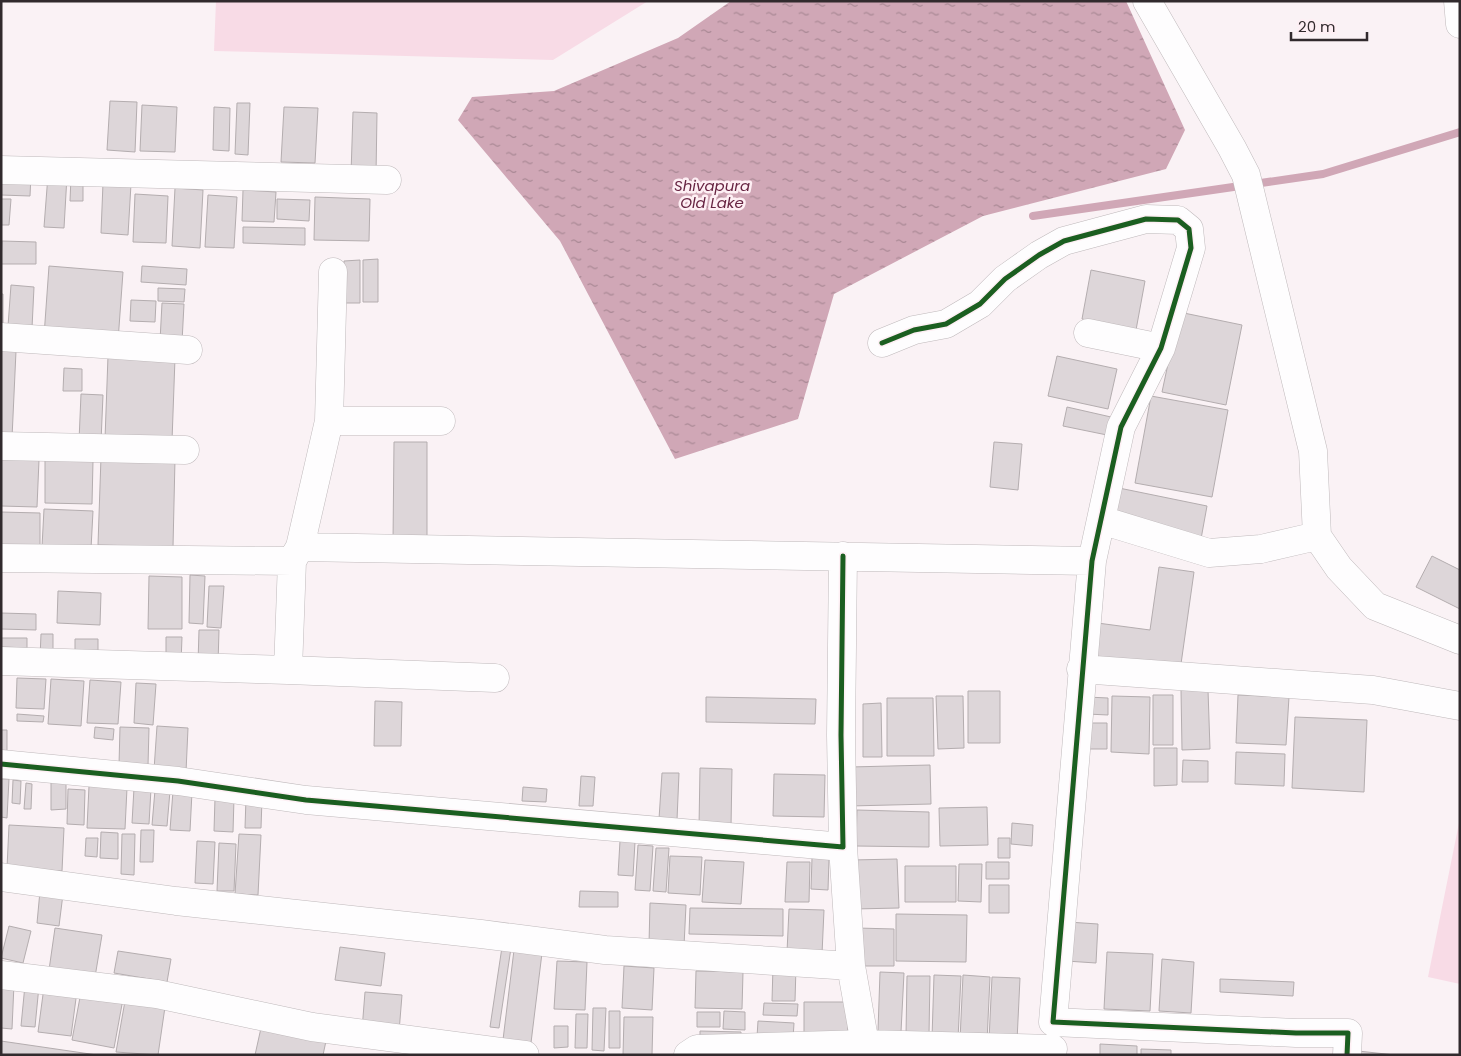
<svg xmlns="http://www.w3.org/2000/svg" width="1461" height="1056" viewBox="0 0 1461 1056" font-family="Poppins,sans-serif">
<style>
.grass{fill:#f8dbe6}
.water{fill:url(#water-ripples)}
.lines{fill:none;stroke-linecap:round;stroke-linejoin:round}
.stream{stroke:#d0a7b6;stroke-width:8}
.building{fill:#ddd6d9;stroke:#b4adaf}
.minor-casing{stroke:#bfb9bb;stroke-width:29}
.minor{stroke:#fefdfe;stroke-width:28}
.cycleway-casing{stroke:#feeff4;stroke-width:8}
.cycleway{stroke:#1b5e20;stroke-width:5}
.labels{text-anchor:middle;stroke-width:5;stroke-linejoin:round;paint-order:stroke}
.water-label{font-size:15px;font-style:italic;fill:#672442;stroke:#feeff4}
</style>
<defs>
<pattern id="water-ripples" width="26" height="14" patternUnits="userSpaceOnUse" patternTransform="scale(1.25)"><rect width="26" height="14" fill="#d0a7b6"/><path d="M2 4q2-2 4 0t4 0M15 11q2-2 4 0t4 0" fill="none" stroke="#a98894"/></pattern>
</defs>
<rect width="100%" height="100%" fill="#faf2f5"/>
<path class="grass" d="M 216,1 L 648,1 L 553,60 L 214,51 Z
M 1460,818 L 1460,984 L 1428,977 Z"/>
<path class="water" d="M 731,1 L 1126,1 L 1185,130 L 1166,169 L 983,216 L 834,294 L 798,419 L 675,459 L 560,241 L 458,120 L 472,97 L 554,91 L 678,38 Z"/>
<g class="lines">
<path class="stream" d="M 1033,216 L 1323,174 L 1460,132"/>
</g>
<path class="building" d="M 110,101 L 137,102 L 135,152 L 107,150 Z
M 237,103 L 250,103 L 248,155 L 235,154 Z
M 142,105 L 177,107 L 175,152 L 140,151 Z
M 214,107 L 230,108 L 229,151 L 213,150 Z
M 284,107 L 318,108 L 315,163 L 281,162 Z
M 353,112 L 377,113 L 376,175 L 351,174 Z
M 1,174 L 31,175 L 30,196 L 1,195 Z
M 48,175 L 67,176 L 64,228 L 44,227 Z
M 71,177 L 83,177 L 83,201 L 70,201 Z
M 103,183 L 131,184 L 128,235 L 101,233 Z
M 175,188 L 203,190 L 200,248 L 172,246 Z
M 243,190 L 276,192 L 274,222 L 242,221 Z
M 135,194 L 168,196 L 166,243 L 133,242 Z
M 208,195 L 237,197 L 234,248 L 205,247 Z
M 315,197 L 370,199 L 369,241 L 314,240 Z
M 1,199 L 11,199 L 9,225 L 1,225 Z
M 277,199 L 310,200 L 309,221 L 277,219 Z
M 243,227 L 305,228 L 305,245 L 243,243 Z
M 2,241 L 36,242 L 36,264 L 1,264 Z
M 378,259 L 378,302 L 363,302 L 363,260 Z
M 360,260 L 360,303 L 343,303 L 344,261 Z
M 49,266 L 123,272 L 118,341 L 44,336 Z
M 142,266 L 187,269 L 186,285 L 141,282 Z
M 1091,270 L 1145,281 L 1136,330 L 1082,319 Z
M 11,285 L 34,287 L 32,328 L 8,326 Z
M 158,288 L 185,289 L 184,302 L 158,301 Z
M 1,294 L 3,294 L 3,330 L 1,330 Z
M 131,300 L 156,301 L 155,322 L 130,321 Z
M 162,303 L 184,304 L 182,342 L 160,341 Z
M 1179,312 L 1242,325 L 1226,405 L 1162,392 Z
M 1,350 L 16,351 L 12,438 L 1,437 Z
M 108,356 L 175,358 L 172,441 L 105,439 Z
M 1057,356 L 1117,369 L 1108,409 L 1048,396 Z
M 64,368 L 82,369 L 82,391 L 63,391 Z
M 81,394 L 103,395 L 101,442 L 79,441 Z
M 1151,396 L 1228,410 L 1212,497 L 1135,483 Z
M 1067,407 L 1111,417 L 1107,435 L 1063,426 Z
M 394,442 L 427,442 L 427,543 L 393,542 Z
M 994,442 L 1022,444 L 1018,490 L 990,487 Z
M 101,457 L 175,459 L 173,547 L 98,545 Z
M 1,458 L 39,460 L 37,507 L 1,506 Z
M 45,460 L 93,461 L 92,504 L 45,503 Z
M 1119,488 L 1207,506 L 1201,539 L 1113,521 Z
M 44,509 L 93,511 L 91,549 L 42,547 Z
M 1,512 L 40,513 L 40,547 L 1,546 Z
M 1432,556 L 1460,570 L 1460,609 L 1416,587 Z
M 1159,567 L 1194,572 L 1180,671 L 1084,658 L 1090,622 L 1150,630 Z
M 190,575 L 205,576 L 203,624 L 189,623 Z
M 149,576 L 182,577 L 182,629 L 148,629 Z
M 209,586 L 224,586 L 221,628 L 207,627 Z
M 58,591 L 101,593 L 100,625 L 57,623 Z
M 1,613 L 36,614 L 36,630 L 1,629 Z
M 199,630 L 219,630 L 218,664 L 198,663 Z
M 41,634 L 53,634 L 53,658 L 40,658 Z
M 166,637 L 182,637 L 181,663 L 166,662 Z
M 1,638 L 27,638 L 27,648 L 1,647 Z
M 75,639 L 98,639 L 98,652 L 75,652 Z
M 17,678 L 46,679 L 44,709 L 16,708 Z
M 51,679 L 84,681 L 81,726 L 48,724 Z
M 90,680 L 121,682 L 118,724 L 87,723 Z
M 136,683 L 156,684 L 153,725 L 134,723 Z
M 1181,690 L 1208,690 L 1210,749 L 1182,750 Z
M 968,691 L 1000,691 L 1000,743 L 968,743 Z
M 1153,695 L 1173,695 L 1173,745 L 1153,745 Z
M 1238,695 L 1289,697 L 1286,745 L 1236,743 Z
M 936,696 L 963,696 L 964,748 L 938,749 Z
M 1112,696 L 1150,697 L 1149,754 L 1111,752 Z
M 706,697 L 816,699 L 815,724 L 706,722 Z
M 1087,697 L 1108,698 L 1108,715 L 1087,714 Z
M 887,698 L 933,698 L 934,756 L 887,756 Z
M 375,701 L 402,702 L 401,746 L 374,746 Z
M 881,703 L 882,757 L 863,757 L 863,704 Z
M 17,714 L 44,716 L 43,722 L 17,721 Z
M 1295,717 L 1367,720 L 1364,792 L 1292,788 Z
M 1087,723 L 1107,723 L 1107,749 L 1087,749 Z
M 157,726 L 188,728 L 186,772 L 154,770 Z
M 95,727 L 114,729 L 113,740 L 94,738 Z
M 120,727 L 149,728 L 148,766 L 119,765 Z
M 1,730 L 7,730 L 7,756 L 1,756 Z
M 1154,748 L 1177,748 L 1177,785 L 1154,786 Z
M 1236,752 L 1285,754 L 1284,786 L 1235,784 Z
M 1183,760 L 1208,761 L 1208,782 L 1182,782 Z
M 930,765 L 931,804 L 850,806 L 850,767 Z
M 700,768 L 732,769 L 731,827 L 699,827 Z
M 662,773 L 679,773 L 677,820 L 659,819 Z
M 774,774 L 825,775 L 824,817 L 773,816 Z
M 581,776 L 595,777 L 593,806 L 579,806 Z
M 1,779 L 9,779 L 7,818 L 1,817 Z
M 13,780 L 21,781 L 20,804 L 12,803 Z
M 51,782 L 66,783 L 66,809 L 51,810 Z
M 26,783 L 32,784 L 31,809 L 24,809 Z
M 89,786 L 127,788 L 125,829 L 87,828 Z
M 523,787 L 547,789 L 546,802 L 522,801 Z
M 134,788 L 151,789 L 149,824 L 132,823 Z
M 68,789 L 85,790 L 84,825 L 67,824 Z
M 155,790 L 170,791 L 167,826 L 152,825 Z
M 173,791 L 192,792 L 190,831 L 170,830 Z
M 215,798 L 234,798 L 233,832 L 214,831 Z
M 246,798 L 262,799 L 261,828 L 245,828 Z
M 987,807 L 988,845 L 940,846 L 939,808 Z
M 857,810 L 929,812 L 929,847 L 856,846 Z
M 1012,823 L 1033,825 L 1032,846 L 1011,844 Z
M 9,825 L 64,828 L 62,871 L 7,868 Z
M 141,830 L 154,830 L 153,862 L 140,862 Z
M 101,832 L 118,833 L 118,859 L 100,858 Z
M 122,834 L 135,834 L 134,875 L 121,874 Z
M 239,834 L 261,835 L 258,895 L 235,894 Z
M 86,838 L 98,838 L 97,857 L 85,856 Z
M 998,838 L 1010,838 L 1010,858 L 998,858 Z
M 197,841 L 215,842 L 213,884 L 195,883 Z
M 620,841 L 635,842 L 633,876 L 618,875 Z
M 219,843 L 236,844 L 234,891 L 217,891 Z
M 638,845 L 653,846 L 650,891 L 635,890 Z
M 656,848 L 669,848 L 666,892 L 653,891 Z
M 670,856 L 702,857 L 700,895 L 668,893 Z
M 812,858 L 829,859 L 828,890 L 811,889 Z
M 897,859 L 899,908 L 854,909 L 852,860 Z
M 705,860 L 744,862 L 741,904 L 702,902 Z
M 787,862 L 810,862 L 809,902 L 785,902 Z
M 986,862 L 1009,862 L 1009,879 L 986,879 Z
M 959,864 L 982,864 L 981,902 L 958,901 Z
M 905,866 L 956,866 L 956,902 L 905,902 Z
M 989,885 L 1009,885 L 1009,913 L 989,913 Z
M 40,891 L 63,894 L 59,926 L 37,923 Z
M 580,891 L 618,892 L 618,907 L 579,907 Z
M 650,903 L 686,905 L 684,946 L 649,944 Z
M 690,908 L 783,909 L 783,936 L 689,934 Z
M 789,909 L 824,910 L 822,954 L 787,952 Z
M 896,914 L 967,915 L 966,962 L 896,961 Z
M 1068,922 L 1098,924 L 1096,963 L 1066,961 Z
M 9,926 L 31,931 L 23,963 L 1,958 Z
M 55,928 L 102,935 L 95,977 L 49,970 Z
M 857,928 L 894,929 L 894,966 L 857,966 Z
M 340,947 L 385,953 L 381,986 L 335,980 Z
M 502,947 L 511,948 L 499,1028 L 490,1027 Z
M 514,950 L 542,953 L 530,1051 L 502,1048 Z
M 118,951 L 171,959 L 167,982 L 114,973 Z
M 1107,952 L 1153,954 L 1150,1011 L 1104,1009 Z
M 1162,959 L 1194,962 L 1191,1013 L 1159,1011 Z
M 557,961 L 587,962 L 585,1010 L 554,1009 Z
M 624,966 L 654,968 L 652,1010 L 622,1008 Z
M 773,966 L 796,967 L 795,1001 L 772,1001 Z
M 696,971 L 743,972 L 742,1009 L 695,1008 Z
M 880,972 L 904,973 L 901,1032 L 878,1031 Z
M 934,975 L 961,976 L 958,1039 L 932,1038 Z
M 963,975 L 990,977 L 987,1042 L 960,1040 Z
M 907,976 L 930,976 L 929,1035 L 906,1035 Z
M 992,977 L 1020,978 L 1017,1041 L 989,1040 Z
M 1220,979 L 1294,982 L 1293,996 L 1220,992 Z
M 1,984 L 14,984 L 12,1029 L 1,1028 Z
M 25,985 L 39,986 L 35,1027 L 21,1026 Z
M 44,987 L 77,991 L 71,1036 L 38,1032 Z
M 81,992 L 123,999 L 114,1048 L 72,1040 Z
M 365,992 L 402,995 L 399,1032 L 362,1030 Z
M 125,1001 L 165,1007 L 158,1055 L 116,1052 Z
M 804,1002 L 847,1002 L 848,1037 L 804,1037 Z
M 764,1003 L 798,1004 L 797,1016 L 763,1015 Z
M 593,1008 L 606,1008 L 604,1051 L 592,1050 Z
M 609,1011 L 620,1011 L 620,1048 L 609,1048 Z
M 724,1011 L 745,1012 L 745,1030 L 723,1029 Z
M 697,1012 L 720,1012 L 720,1027 L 697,1027 Z
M 576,1014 L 588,1014 L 587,1048 L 575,1048 Z
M 624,1017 L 653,1017 L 652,1055 L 623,1055 Z
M 758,1021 L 794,1023 L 793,1039 L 757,1037 Z
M 554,1026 L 568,1026 L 568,1047 L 554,1048 Z
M 261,1028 L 326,1041 L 323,1055 L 255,1055 Z
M 700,1031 L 741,1032 L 741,1042 L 700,1042 Z
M 1,1041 L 97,1055 L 1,1055 Z
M 1100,1044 L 1137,1046 L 1137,1055 L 1100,1055 Z
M 1141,1049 L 1171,1050 L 1171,1055 L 1141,1055 Z
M 1358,1051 L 1395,1055 L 1357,1055 Z"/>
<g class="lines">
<g class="minor-casing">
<path id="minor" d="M 1147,1 L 1232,148 L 1246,175 L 1313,451 L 1317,536 L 1339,568 L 1375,606 L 1460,640
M 1458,1 L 1460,24
M 1,170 L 387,180
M 1088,333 L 1161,348
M 1,337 L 188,350
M 882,343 L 914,330 L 946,324 L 980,304 L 1005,279 L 1039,255 L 1064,241 L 1146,219 L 1178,220 L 1189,229 L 1191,248 L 1161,348 L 1121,427 L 1092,561 L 1053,1022 L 1296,1033 L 1348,1033 L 1347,1055
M 329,421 L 441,421
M 1,446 L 185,450
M 1101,520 L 1209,553 L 1261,549 L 1317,536
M 300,547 L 329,421 L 333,272
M 1,558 L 292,561 L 300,547 L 1092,561
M 1,661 L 288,670 L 292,561
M 1081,669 L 1373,690 L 1460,706
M 288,670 L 495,678
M 1,764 L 178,781 L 306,800 L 843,847 L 841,735 L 843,556
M 1,877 L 176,901 L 481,934 L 605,950 L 851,966 L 843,847
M 851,966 L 865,1044 L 864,1055
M 1,975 L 157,994 L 312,1027 L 525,1055
M 688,1055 L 697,1049 L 865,1044 L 1053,1049"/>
</g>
<use href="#minor" class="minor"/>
<g class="cycleway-casing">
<path id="cycleway" d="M 882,343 L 914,330 L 946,324 L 980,304 L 1005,279 L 1039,255 L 1064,241 L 1146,219 L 1178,220 L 1189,229 L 1191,248 L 1161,348 L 1121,427 L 1092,561 L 1053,1022 L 1296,1033 L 1348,1033 L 1347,1055
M 1,764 L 178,781 L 306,800 L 843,847 L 841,735 L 843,556"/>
</g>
<use href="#cycleway" class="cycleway"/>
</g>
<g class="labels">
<g class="water-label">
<text x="712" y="191">Shivapura<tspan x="712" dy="17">Old Lake</tspan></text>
</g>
</g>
<rect width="1461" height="1056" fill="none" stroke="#312a2d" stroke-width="5"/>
<path d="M1291 32v8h76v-8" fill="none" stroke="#312a2d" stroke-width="2.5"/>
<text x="1298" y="32" font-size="15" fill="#312a2d" stroke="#feeff4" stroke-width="4" paint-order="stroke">20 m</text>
</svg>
